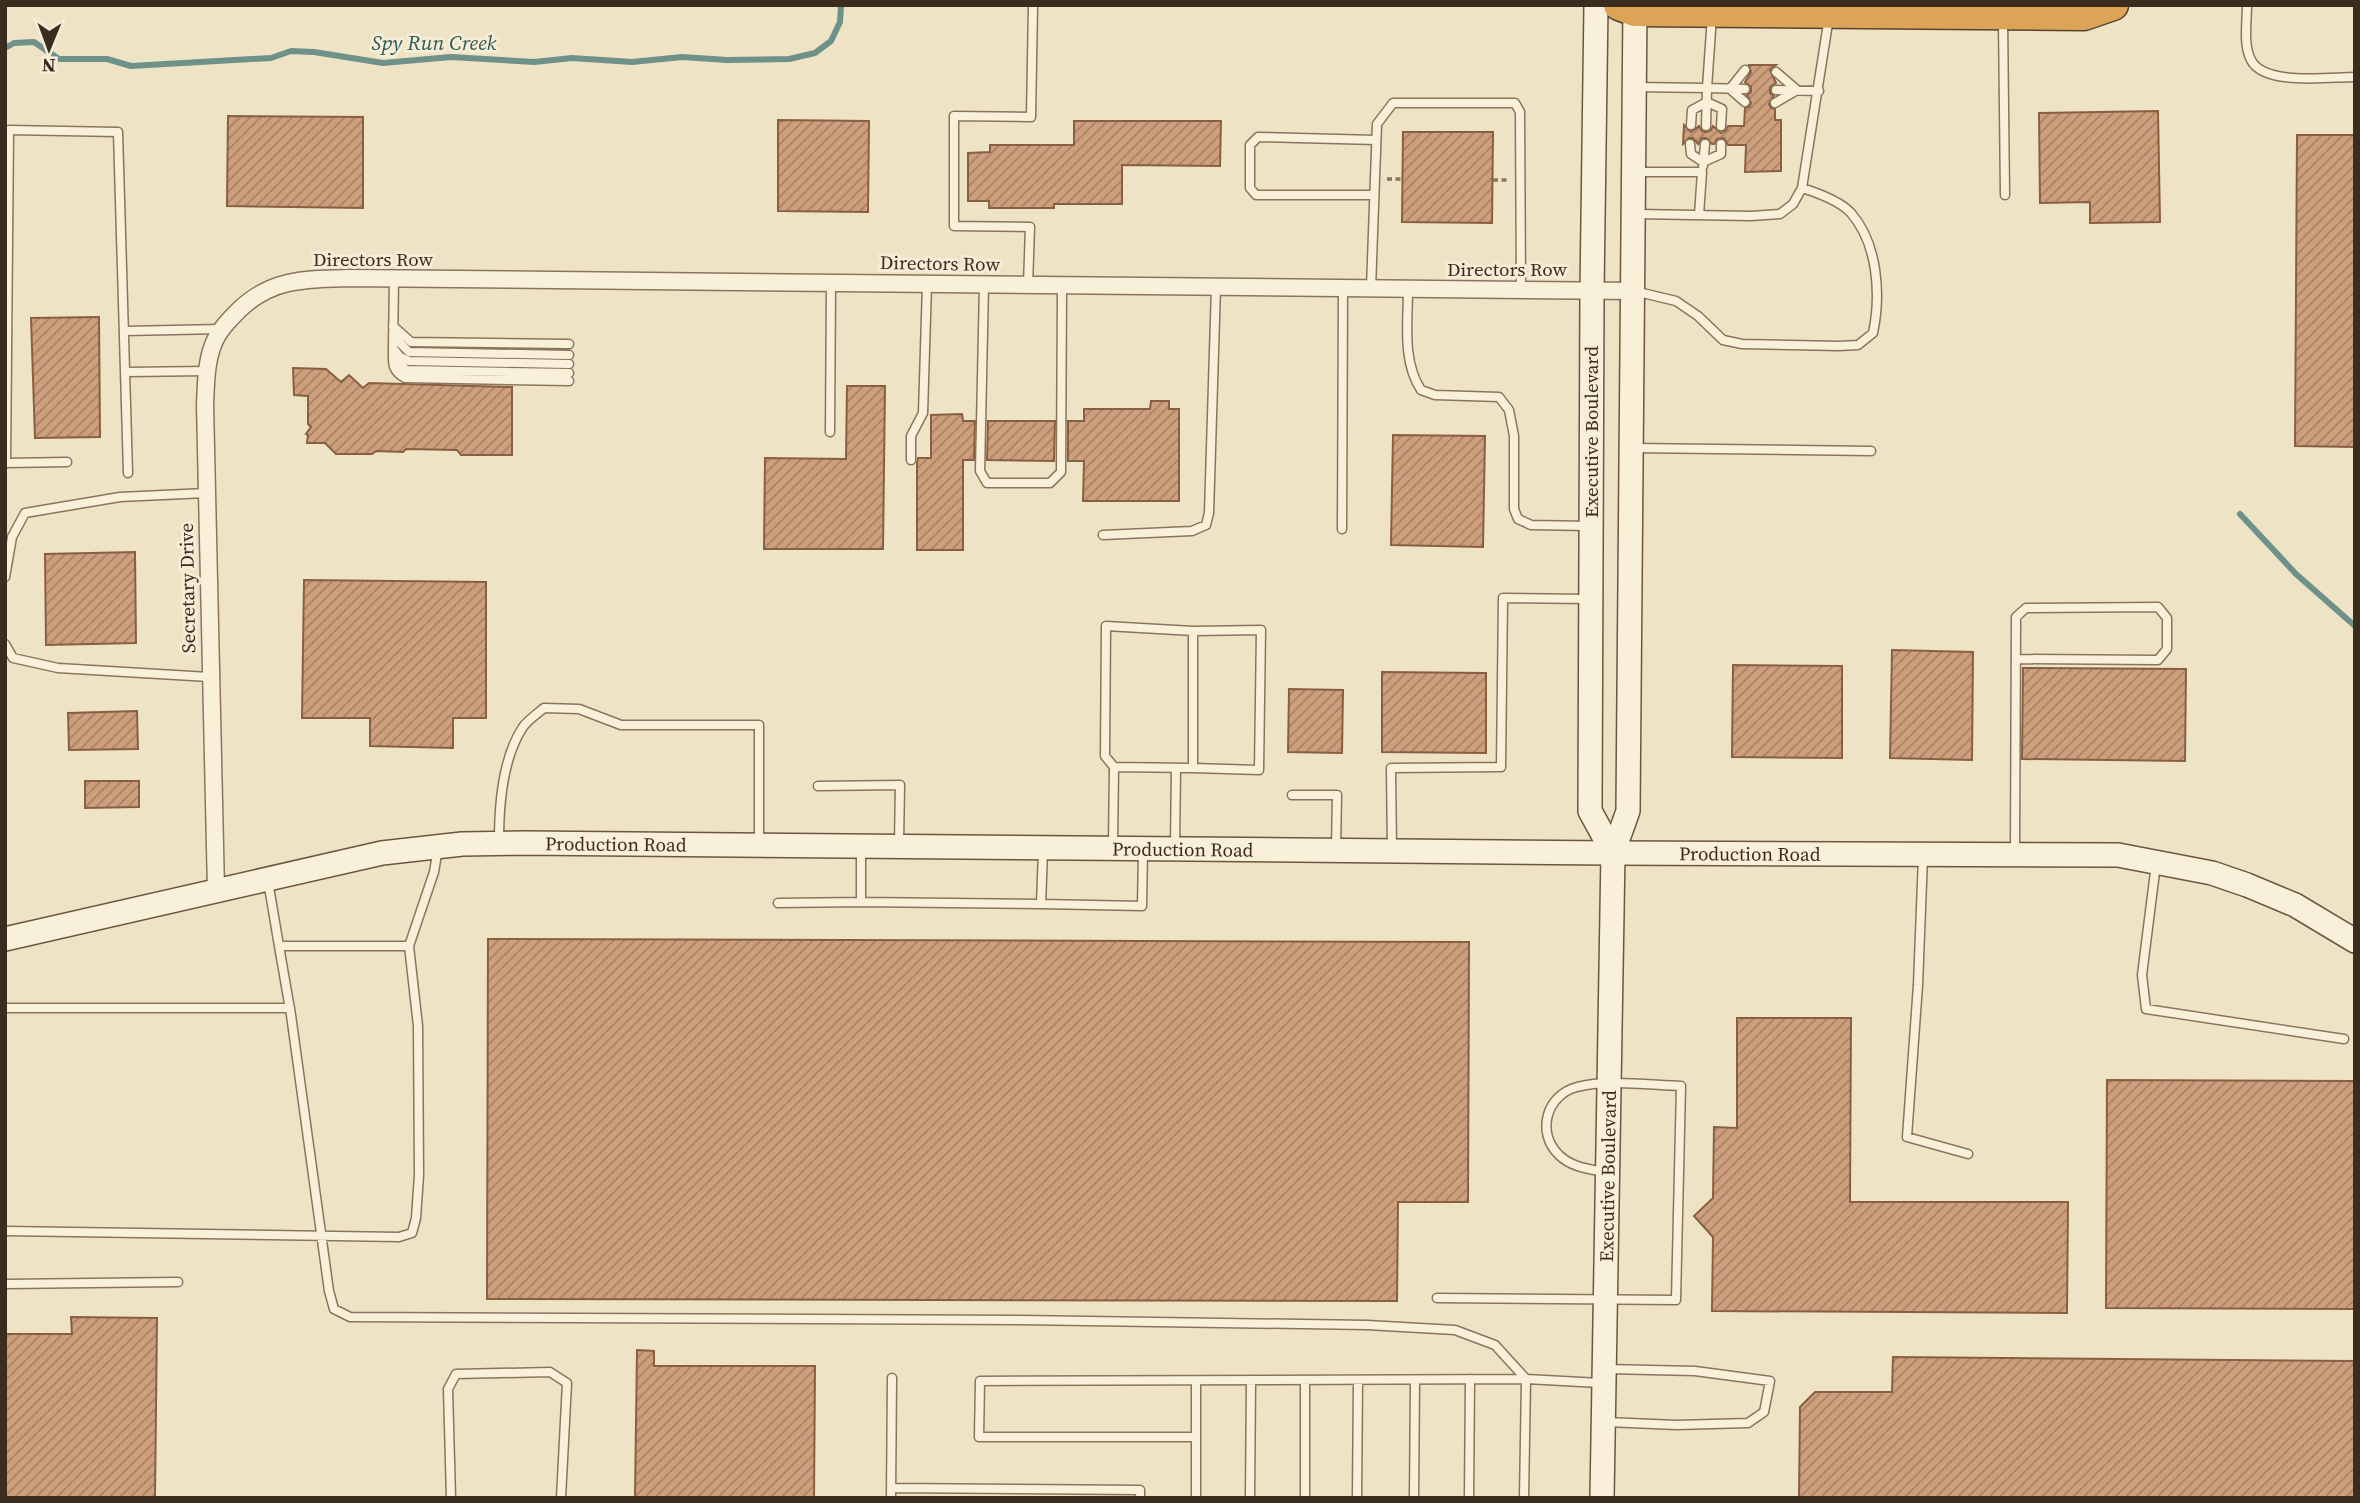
<svg xmlns="http://www.w3.org/2000/svg" width="2360" height="1503" viewBox="0 0 2360 1503" font-family="'Source Serif 4',serif">
<style>
.lines{fill:none;stroke-linecap:round;stroke-linejoin:round}
.stream{stroke:#6e9189;stroke-width:6}
.building{fill:url(#building-hatch);stroke:#895f42;stroke-width:2}
.lane-casing{stroke:#8a755c;stroke-width:11}
.street-casing{stroke:#8a755c;stroke-width:19}
.secondary-casing{stroke:#6c563f;stroke-width:26}
.highway-casing{stroke:#584330;stroke-width:33}
.path{stroke:#8a755c;stroke-width:3.5;stroke-dasharray:5 3.5;stroke-linecap:butt}
.lane{stroke:#f9f0da;stroke-width:8}
.street{stroke:#f9f0da;stroke-width:16}
.secondary{stroke:#f9f0da;stroke-width:23}
.highway{stroke:#dda458;stroke-width:30}
.labels{text-anchor:middle;stroke-width:6;stroke-linejoin:round;paint-order:stroke}
.street-label{font-size:19px;fill:#3a2d20;stroke:#f6edd6}
.water-label{font-size:21px;font-style:italic;fill:#2f5a58;stroke:#f6edd6}
</style>
<defs>
<pattern id="building-hatch" width="6" height="6" patternUnits="userSpaceOnUse" patternTransform="scale(1.75)"><rect width="6" height="6" fill="#cd9f7c"/><path d="M-1 1l2-2M0 6l6-6M5 7l2-2" fill="none" stroke="#a78265"/></pattern>
</defs>
<rect width="100%" height="100%" fill="#efe3c6"/>
<g class="lines">
<path class="stream" d="M 5,48 L 14,43 L 34,42 L 59,59 L 107,59 L 131,66 L 271,58 L 291,51 L 314,52 L 383,63 L 451,57 L 534,62 L 572,58 L 632,62 L 682,57 L 727,60 L 789,59 L 815,53 L 831,41 L 840,22 L 841,5
M 2240,514 L 2296,574 L 2355,626"/>
</g>
<path class="building" d="M 1749,65 L 1776,65 L 1770,70 L 1776,83 L 1770,87 L 1770,93 L 1774,96 L 1769,104 L 1771,108 L 1775,109 L 1775,120 L 1781,120 L 1781,171 L 1745,172 L 1746,145 L 1728,145 L 1724,138 L 1717,139 L 1714,144 L 1712,144 L 1706,138 L 1702,138 L 1698,144 L 1693,138 L 1689,138 L 1683,144 L 1684,125 L 1691,132 L 1699,126 L 1702,131 L 1707,132 L 1711,130 L 1713,126 L 1721,133 L 1726,130 L 1728,126 L 1744,126 L 1745,108 L 1749,107 L 1751,103 L 1747,95 L 1751,92 L 1751,87 L 1745,82 L 1751,72 Z
M 2158,111 L 2160,222 L 2090,223 L 2090,202 L 2040,203 L 2039,113 Z
M 228,116 L 363,117 L 363,208 L 227,206 Z
M 778,120 L 869,121 L 868,212 L 778,211 Z
M 1074,121 L 1221,121 L 1220,166 L 1122,165 L 1122,204 L 1054,204 L 1054,208 L 989,208 L 989,201 L 968,201 L 968,153 L 990,152 L 990,145 L 1074,145 Z
M 1403,132 L 1493,132 L 1492,223 L 1402,222 Z
M 2297,135 L 2355,135 L 2355,447 L 2295,446 Z
M 99,317 L 100,437 L 35,438 L 31,318 Z
M 293,368 L 326,369 L 341,382 L 349,375 L 363,388 L 369,383 L 512,387 L 512,455 L 461,455 L 457,450 L 406,449 L 403,452 L 376,451 L 372,454 L 336,454 L 325,443 L 307,443 L 308,435 L 306,434 L 311,427 L 308,424 L 308,396 L 294,395 Z
M 847,386 L 885,386 L 883,549 L 764,549 L 765,458 L 846,459 Z
M 1151,401 L 1169,401 L 1169,409 L 1179,409 L 1179,501 L 1083,501 L 1084,461 L 1068,461 L 1068,421 L 1084,421 L 1084,409 L 1150,409 Z
M 962,414 L 963,421 L 975,421 L 974,460 L 963,460 L 963,550 L 917,550 L 917,463 L 918,458 L 931,458 L 931,415 Z
M 988,421 L 1055,421 L 1054,461 L 987,460 Z
M 1393,435 L 1485,436 L 1483,547 L 1391,545 Z
M 135,552 L 136,643 L 46,645 L 45,554 Z
M 304,580 L 486,582 L 486,718 L 453,718 L 453,748 L 370,746 L 370,718 L 302,718 Z
M 1892,650 L 1973,652 L 1972,760 L 1890,758 Z
M 1733,665 L 1842,666 L 1842,758 L 1732,757 Z
M 2023,668 L 2186,669 L 2185,761 L 2022,759 Z
M 1382,672 L 1486,673 L 1486,753 L 1382,752 Z
M 1289,689 L 1343,690 L 1342,753 L 1288,752 Z
M 137,711 L 138,749 L 69,750 L 68,713 Z
M 85,781 L 139,781 L 139,807 L 85,808 Z
M 488,939 L 1469,942 L 1468,1202 L 1398,1202 L 1397,1301 L 487,1299 Z
M 1737,1018 L 1851,1018 L 1850,1202 L 2068,1202 L 2067,1313 L 1712,1311 L 1713,1237 L 1694,1216 L 1713,1198 L 1714,1127 L 1737,1128 Z
M 2107,1080 L 2355,1081 L 2355,1309 L 2106,1308 Z
M 71,1317 L 157,1318 L 155,1498 L 5,1498 L 5,1334 L 72,1334 Z
M 637,1350 L 654,1351 L 654,1366 L 815,1366 L 814,1498 L 635,1498 Z
M 1893,1357 L 2355,1361 L 2355,1498 L 1799,1498 L 1800,1407 L 1815,1392 L 1892,1392 Z"/>
<g class="lines">
<g class="lane-casing">
<path id="lane" d="M 2247,5 C 2247,22 2243,45 2251,60 C 2264,86 2328,77 2355,77
M 2003,20 L 2005,195
M 1635,87 L 1707,88 L 1712,16
M 1776,90 L 1819,91
M 1745,102 L 1730,89 L 1745,70
M 1775,103 L 1797,90 L 1776,72
M 1691,125 L 1692,110 L 1707,102 L 1722,109 L 1721,126
M 1706,126 L 1707,88 L 1745,89
M 1690,144 L 1691,154 L 1703,162 L 1721,154 L 1721,144
M 1703,166 L 1705,144
M 1636,172 L 1702,172 L 1699,215
M 1374,195 L 1256,195 L 1250,188 L 1250,145 L 1258,137 L 1376,140
M 1636,214 L 1751,216 L 1780,214 L 1793,204 L 1802,188 L 1829,17
M 394,279 L 393,348 L 400,357 L 409,361 L 569,364
M 984,285 L 980,471 L 987,483 L 1050,483 L 1061,472 L 1062,286
M 1028,285 L 1030,227 L 954,226 L 954,116 L 1031,117 L 1033,5
M 1371,288 L 1377,124 L 1393,103 L 1515,103 L 1520,112 L 1521,290
M 1408,289 C 1408,323 1402,361 1421,390 L 1435,395 L 1499,397 L 1509,410 L 1514,436 L 1514,509 L 1518,519 L 1531,525 L 1589,526
M 1634,291 L 1676,301 L 1698,316 L 1723,340 L 1742,344 L 1838,346 L 1858,345 L 1873,333 C 1881,295 1878,244 1851,213 C 1840,201 1818,193 1802,188
M 393,326 L 411,342 L 569,344
M 125,331 L 222,329
M 393,336 L 409,352 L 569,355
M 393,348 C 393,363 391,370 405,378 L 569,381
M 393,356 L 406,370 L 569,373
M 126,372 L 207,371
M 830,432 L 831,284
M 1632,448 L 1871,451
M 911,460 L 911,436 L 923,413 L 927,285
M 67,462 L 6,463 L 9,130 L 118,132 L 128,473
M 1342,529 L 1343,288
M 1103,535 L 1192,531 L 1206,525 L 1209,513 L 1216,287
M 5,577 L 12,537 L 25,513 L 120,497 L 206,493
M 1106,626 L 1193,631 L 1193,768 L 1114,767 L 1105,756 Z
M 1193,631 L 1261,630 L 1259,770 L 1193,768
M 5,644 L 13,658 L 58,668 L 209,677
M 818,786 L 900,785 L 899,843
M 1292,795 L 1337,795 L 1336,848
M 499,840 C 499,805 503,757 523,727 C 528,720 537,714 544,708 L 579,709 L 621,725 L 759,725 L 759,842
M 1113,845 L 1114,767
M 1175,846 L 1176,768
M 861,847 L 861,902 L 1041,904
M 1392,850 L 1391,768 L 1501,767 L 1503,598 L 1588,599
M 1043,851 L 1041,904 L 1142,906 L 1143,852
M 2015,851 L 2016,617 L 2026,608 L 2158,607 L 2167,618 L 2167,649 L 2158,660 L 2016,659
M 1923,857 L 1918,985 L 1907,1137 L 1968,1154
M 2156,864 L 2142,975 L 2146,1009 L 2344,1039
M 268,881 L 279,946 L 409,946 L 434,872 L 438,848
M 778,903 L 861,902
M 279,946 L 291,1015 L 329,1291 L 334,1309 L 350,1317 L 1021,1320 L 1367,1325 L 1455,1330 L 1495,1345 L 1526,1379 L 1524,1498
M 5,1008 L 290,1008
M 5,1231 L 399,1237 L 412,1233 L 416,1218 L 419,1175 L 418,1026 L 409,946
M 5,1284 L 178,1282
M 1437,1298 L 1676,1300 L 1681,1086 C 1651,1085 1604,1079 1577,1087 C 1546,1095 1536,1133 1559,1155 C 1571,1167 1589,1169 1604,1172
M 1606,1369 L 1695,1371 L 1770,1381 L 1764,1412 L 1748,1423 L 1677,1425 L 1606,1422
M 1305,1380 L 1305,1498
M 1196,1381 L 1196,1437
M 891,1488 L 1140,1490 L 1140,1498
M 451,1498 L 448,1389 L 456,1374 L 550,1372 L 567,1383 L 561,1498
M 891,1498 L 892,1378
M 1196,1498 L 1196,1437 L 979,1437 L 980,1381 L 1526,1379 L 1600,1383
M 1250,1498 L 1251,1380
M 1357,1498 L 1358,1380
M 1414,1498 L 1415,1380
M 1469,1498 L 1470,1379"/>
</g>
<g class="street-casing">
<path id="street" d="M 216,890 L 205,404 C 206,384 206,363 213,345 C 218,331 229,320 239,310 C 272,278 307,279 350,278 L 1634,291"/>
</g>
<g class="secondary-casing">
<g id="secondary">
<path d="M 1596,5 L 1592,291 L 1590,811 L 1613,853"/>
<path id="s1" d="M 5,939 L 382,853 L 462,844 L 524,843 L 1613,853 L 2118,855 L 2212,873 L 2247,885 L 2295,905 L 2355,941"/>
<path id="s2" d="M 1602,1498 L 1613,853 L 1628,811 L 1635,5"/>
</g>
</g>
<g class="highway-casing">
<path id="highway" d="M 1619,5 L 1635,11 L 2084,15 L 2113,5"/>
</g>
<path class="path" d="M 1387,179 L 1403,179
M 1493,180 L 1508,180"/>
<use href="#lane" class="lane"/>
<use href="#street" class="street"/>
<use href="#secondary" class="secondary"/>
<use href="#highway" class="highway"/>
</g>
<g class="labels">
<g class="street-label">
<text x="373" y="266">Directors Row</text>
<text transform="translate(940 263) rotate(1)" y="7">Directors Row</text>
<text x="1507" y="276">Directors Row</text>
<text transform="translate(1591 432) rotate(-90)" y="7">Executive Boulevard</text>
<text transform="translate(187 588) rotate(-91)" y="7">Secretary Drive</text>
<text dy="7" stroke="none"><textPath href="#s1" startOffset="621">Production Road</textPath></text>
<text dy="7" stroke="none"><textPath href="#s1" startOffset="1188">Production Road</textPath></text>
<text dy="7" stroke="none"><textPath href="#s1" startOffset="1755">Production Road</textPath></text>
<text dy="7" stroke="none"><textPath href="#s2" startOffset="322">Executive Boulevard</textPath></text>
</g>
<g class="water-label">
<text x="434" y="50">Spy Run Creek</text>
</g>
</g>
<rect width="2360" height="1503" fill="none" stroke="#3a2d20" stroke-width="14"/>
<g transform="translate(49 49) rotate(181)" stroke="#f6edd6" stroke-width="5" paint-order="stroke">
<path d="M0-5L12 26L0 18L-12 26Z" fill="#3a2d20"/>
<text y="-10" font-size="19" font-weight="bold" text-anchor="middle" fill="#3a2d20">N</text>
</g>
</svg>
